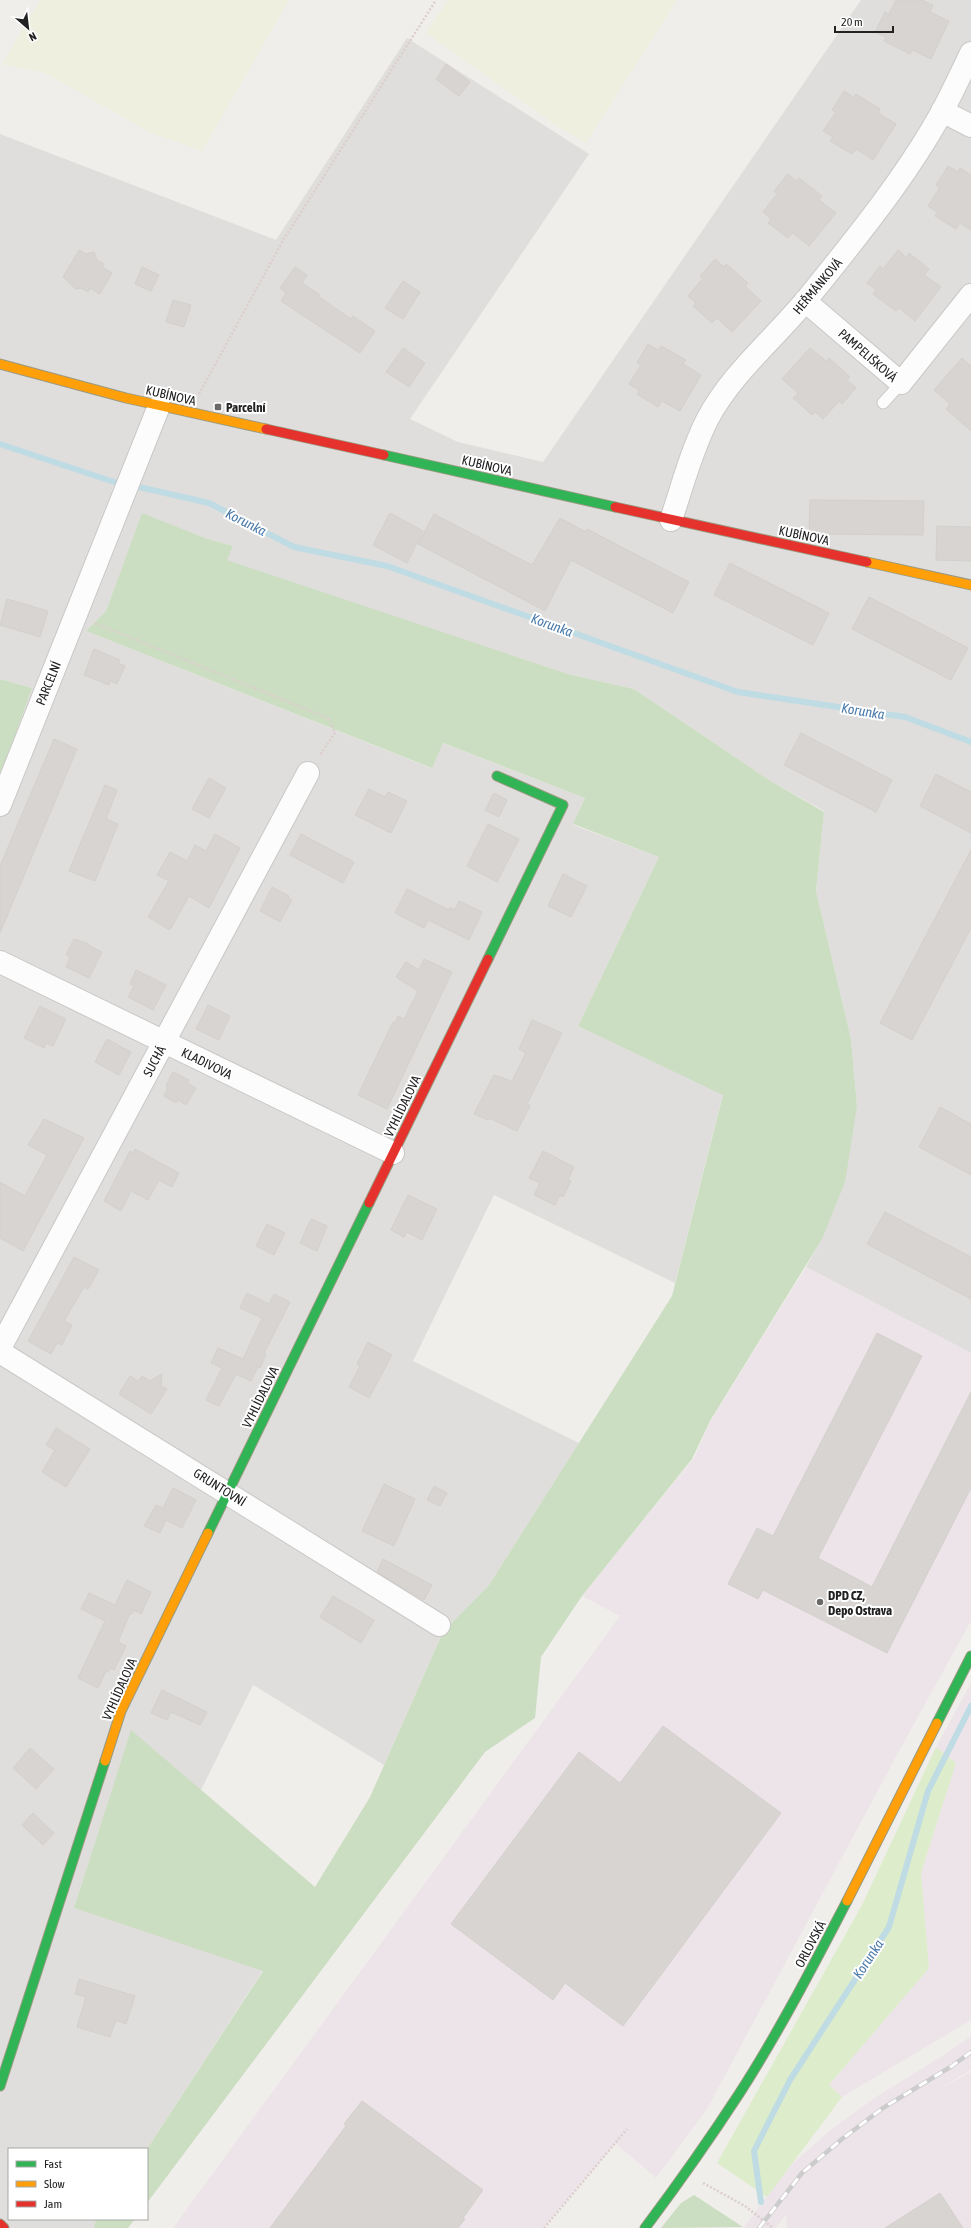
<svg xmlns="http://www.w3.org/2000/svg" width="971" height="2228" viewBox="0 0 971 2228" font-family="'Asap Condensed',sans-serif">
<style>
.residential{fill:#dfdedc}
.industrial{fill:#ede4e9}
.farmland{fill:#efefdf}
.grass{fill:#ddeccb}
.forest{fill:#cbdec1}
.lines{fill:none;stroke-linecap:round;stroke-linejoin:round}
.stream{stroke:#bfdbe3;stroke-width:6}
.building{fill:#d7d4d2;stroke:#d3d0cc}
.lane-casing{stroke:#c9c8c7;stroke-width:13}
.street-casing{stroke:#c9c8c7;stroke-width:24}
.fast-casing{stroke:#999a82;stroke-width:11}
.slow-casing{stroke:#999a82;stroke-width:11}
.jam-casing{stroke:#999a82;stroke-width:11}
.path{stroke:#dccecd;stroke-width:2.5;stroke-dasharray:2 2;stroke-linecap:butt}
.lane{stroke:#fdfcfc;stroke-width:11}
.street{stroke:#fdfcfc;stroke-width:22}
.fast{stroke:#30b455;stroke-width:9}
.slow{stroke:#ff9f0a;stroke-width:9}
.jam{stroke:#e5322d;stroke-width:9}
.rail-casing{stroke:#ccc;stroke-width:4.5}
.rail{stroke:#fff;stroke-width:3;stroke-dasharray:9;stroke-linecap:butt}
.poi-dot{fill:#6a6968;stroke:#fff;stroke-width:1.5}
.labels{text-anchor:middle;stroke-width:4;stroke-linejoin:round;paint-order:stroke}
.street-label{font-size:13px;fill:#222;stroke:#fff}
.poi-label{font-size:13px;font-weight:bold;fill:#222;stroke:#fff;text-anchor:start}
.water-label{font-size:14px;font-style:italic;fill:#4a7aab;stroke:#fff}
</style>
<rect width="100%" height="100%" fill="#f0eeeb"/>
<path class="residential" d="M 861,0 L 971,0 L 971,1353 L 806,1267 L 822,1239 L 857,1106 L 851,1039 L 816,891 L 824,811 L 769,780 L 634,689 L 568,674 L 226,560 L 233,546 L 205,538 L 142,514 L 106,611 L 86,631 L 431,768 L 442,743 L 585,798 L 573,825 L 659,857 L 578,1026 L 723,1094 L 675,1283 L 494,1195 L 413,1361 L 579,1443 L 489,1585 L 443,1632 L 384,1765 L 253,1685 L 201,1790 L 131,1731 L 74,1908 L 263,1970 L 147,2149 L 9,2149 L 9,2219 L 96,2219 L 94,2228 L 0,2228 L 0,777 L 32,688 L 0,679 L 0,134 L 276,240 L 407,38 L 589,154 L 410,419 L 458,442 L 543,462 Z"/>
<path class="industrial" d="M 806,1267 L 971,1353 L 971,1621 L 898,1753 L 707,2109 L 656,2178 L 615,2143 L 543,2228 L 173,2228 L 620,1616 L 582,1596 L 694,1458 L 710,1422 Z
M 971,1683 L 971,2020 L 842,2097 L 829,2085 L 929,1968 L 921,1873 L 956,1763 L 936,1747 Z
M 971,2036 L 971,2070 L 935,2091 L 971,2072 L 971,2228 L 787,2228 L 786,2214 L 776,2228 L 743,2228 L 792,2164 L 833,2128 L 876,2097 L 944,2055 Z"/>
<path class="farmland" d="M 40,0 L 289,0 L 202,151 L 151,133 L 45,73 L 2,64 Z
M 448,0 L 677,0 L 586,143 L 557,126 L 426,33 Z"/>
<path class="grass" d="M 936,1747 L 956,1763 L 921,1873 L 929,1968 L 829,2085 L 842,2097 L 767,2197 L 717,2163 L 862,1905 Z"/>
<path class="forest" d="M 142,513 L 205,538 L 233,546 L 227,560 L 568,674 L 634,689 L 769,780 L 824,812 L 816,891 L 851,1039 L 857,1106 L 845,1182 L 822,1239 L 710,1421 L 692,1459 L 582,1596 L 541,1657 L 535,1718 L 485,1752 L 147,2203 L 147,2149 L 263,1971 L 74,1908 L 131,1730 L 315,1887 L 370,1797 L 443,1632 L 489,1585 L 672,1296 L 723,1095 L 578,1026 L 659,857 L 573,824 L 585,798 L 443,743 L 432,768 L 86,631 L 106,611 Z
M 0,679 L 32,688 L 0,777 Z
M 694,2195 L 743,2227 L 661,2228 L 681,2203 Z
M 96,2219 L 135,2219 L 128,2228 L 94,2228 Z"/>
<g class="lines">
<path class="stream" d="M 0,444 L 117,483
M 139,487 L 209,503 L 294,547 L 387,566 L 738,692 L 905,717 L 971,742
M 761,2202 L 754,2151 L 790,2080 L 889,1927 L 928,1791 L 971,1706"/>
</g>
<path class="building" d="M 896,0 L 922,0 L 933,5 L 930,12 L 949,21 L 931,59 L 912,50 L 910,54 L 884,41 L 886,37 L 875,32 L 885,12 L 889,14 Z
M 446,64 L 470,82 L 459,96 L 436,79 Z
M 844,91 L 853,97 L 856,94 L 880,109 L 878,113 L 896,124 L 873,160 L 856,149 L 852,154 L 830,141 L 833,137 L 823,131 L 836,112 L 832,110 Z
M 948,166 L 958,172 L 960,168 L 971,175 L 971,230 L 960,223 L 956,229 L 935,216 L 937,212 L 928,206 L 940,187 L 936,185 Z
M 788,174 L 796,181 L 799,178 L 822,196 L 819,200 L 836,213 L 809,246 L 793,233 L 788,238 L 768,223 L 771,219 L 763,212 L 777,194 L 774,191 Z
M 79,250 L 86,254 L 94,252 L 97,260 L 104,264 L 102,267 L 112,273 L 100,294 L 90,288 L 88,292 L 81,288 L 76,289 L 63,277 Z
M 898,250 L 906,257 L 909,253 L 929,269 L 924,275 L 941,287 L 915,321 L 899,308 L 896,311 L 873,294 L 876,290 L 867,283 L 880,266 L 883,269 Z
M 715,259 L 724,267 L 726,264 L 748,283 L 745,286 L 761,301 L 732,332 L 717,318 L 712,323 L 693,306 L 696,303 L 688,296 L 703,278 L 700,276 Z
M 142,267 L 159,275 L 151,291 L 135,284 Z
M 295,267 L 307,275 L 302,283 L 320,295 L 319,297 L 351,319 L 353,316 L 375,331 L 360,353 L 281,301 L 286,293 L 280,288 Z
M 403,281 L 420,292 L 403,319 L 385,308 Z
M 173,300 L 191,305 L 184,327 L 166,322 Z
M 648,344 L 658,350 L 661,346 L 686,360 L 683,364 L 701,375 L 680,411 L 662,401 L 658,407 L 637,394 L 639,390 L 629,384 L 641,365 L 637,363 Z
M 403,348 L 425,363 L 409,387 L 386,372 Z
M 810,348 L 826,361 L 829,358 L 850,377 L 847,380 L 856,388 L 842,404 L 839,401 L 823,419 L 815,412 L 812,415 L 793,398 L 798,393 L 782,379 Z
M 962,358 L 971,366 L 971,431 L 946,409 L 950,404 L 934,390 Z
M 810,500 L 924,501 L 923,535 L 809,534 Z
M 390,513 L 423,531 L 407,563 L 373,545 Z
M 434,514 L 532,565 L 560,518 L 586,532 L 587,529 L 689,582 L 673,613 L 571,560 L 545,611 L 418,544 Z
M 937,526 L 971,527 L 971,561 L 936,560 Z
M 730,563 L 829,613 L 813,645 L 714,595 Z
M 869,597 L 968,648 L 951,680 L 852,629 Z
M 7,599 L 48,611 L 40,637 L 0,625 Z
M 94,649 L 120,660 L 118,663 L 125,666 L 117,684 L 110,681 L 109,685 L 84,675 Z
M 801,733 L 892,780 L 876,812 L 784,765 Z
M 54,739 L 77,749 L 0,933 L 0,866 Z
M 936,774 L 971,792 L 971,833 L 920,806 Z
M 209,778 L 226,788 L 209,818 L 192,809 Z
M 105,785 L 117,790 L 106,819 L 118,824 L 95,881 L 69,871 Z
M 369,789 L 385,797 L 388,792 L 407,801 L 391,833 L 355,815 Z
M 494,793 L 507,800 L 499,817 L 485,810 Z
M 488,824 L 519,839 L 497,882 L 467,866 Z
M 215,834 L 240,848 L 209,908 L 189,896 L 170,930 L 148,917 L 169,881 L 157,875 L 170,852 L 187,861 L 195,845 L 206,851 Z
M 301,834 L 354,862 L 343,883 L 290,855 Z
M 971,850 L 971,928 L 912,1040 L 880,1023 Z
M 563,874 L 587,886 L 571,917 L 548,906 Z
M 272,887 L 289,896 L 288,898 L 292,900 L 280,922 L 260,911 Z
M 407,889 L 449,910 L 450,907 L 455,910 L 459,901 L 482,912 L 469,940 L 428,920 L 424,928 L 395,913 Z
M 74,939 L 89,944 L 88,945 L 102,952 L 89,978 L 66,967 L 70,957 L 66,955 Z
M 424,959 L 452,972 L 387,1109 L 358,1095 L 393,1022 L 395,1023 L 398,1016 L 404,1019 L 418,991 L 396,977 L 406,962 L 419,970 Z
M 136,970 L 166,985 L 153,1010 L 128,997 L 134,986 L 130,984 Z
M 208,1005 L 230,1016 L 219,1040 L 196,1029 Z
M 40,1006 L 66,1019 L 53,1046 L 46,1043 L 44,1048 L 24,1038 Z
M 532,1020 L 562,1033 L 527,1104 L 530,1106 L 517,1131 L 489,1118 L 488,1120 L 474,1114 L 494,1075 L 512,1081 L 526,1053 L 519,1049 Z
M 107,1039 L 131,1052 L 119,1075 L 95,1062 Z
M 173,1072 L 189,1080 L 187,1083 L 196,1088 L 186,1105 L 178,1100 L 176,1103 L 164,1096 L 168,1087 L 166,1086 Z
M 940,1107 L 971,1124 L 971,1175 L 919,1147 Z
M 44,1119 L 84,1138 L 23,1251 L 0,1238 L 0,1182 L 25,1196 L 47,1155 L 28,1145 Z
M 135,1149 L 179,1173 L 172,1187 L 159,1180 L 148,1200 L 131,1191 L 121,1211 L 104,1201 L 130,1151 L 133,1153 Z
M 543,1151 L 574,1167 L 568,1180 L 571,1181 L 563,1197 L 560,1195 L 555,1205 L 534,1195 L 540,1183 L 529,1178 Z
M 408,1195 L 437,1209 L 422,1240 L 407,1232 L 404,1237 L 391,1230 Z
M 885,1212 L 971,1257 L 971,1299 L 867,1244 Z
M 311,1219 L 327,1226 L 317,1251 L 300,1243 Z
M 267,1224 L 285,1233 L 274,1255 L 256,1246 Z
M 74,1257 L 99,1270 L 88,1289 L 84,1287 L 64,1321 L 72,1325 L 62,1345 L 57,1343 L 51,1354 L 28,1341 Z
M 247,1293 L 269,1304 L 274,1294 L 290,1302 L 264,1353 L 266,1354 L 260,1368 L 258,1367 L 251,1381 L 236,1374 L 219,1406 L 206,1400 L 222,1368 L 211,1363 L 218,1348 L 243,1359 L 262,1318 L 240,1308 Z
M 877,1333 L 922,1356 L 818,1558 L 872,1587 L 971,1392 L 971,1488 L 887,1653 L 763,1590 L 758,1599 L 728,1584 L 757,1528 L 773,1536 Z
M 368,1342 L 392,1355 L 369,1398 L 349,1387 L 360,1366 L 357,1364 Z
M 162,1374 L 161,1386 L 167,1389 L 151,1414 L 119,1394 L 130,1376 L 138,1381 L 142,1376 L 150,1381 Z
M 56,1428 L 90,1449 L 66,1487 L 42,1472 L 55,1450 L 46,1445 Z
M 384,1484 L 415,1499 L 394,1546 L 362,1531 Z
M 434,1486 L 447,1493 L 440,1506 L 427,1500 Z
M 173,1488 L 196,1500 L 182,1528 L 166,1520 L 160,1533 L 144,1526 L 156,1505 L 163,1508 Z
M 383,1559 L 432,1585 L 424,1600 L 377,1572 Z
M 127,1580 L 151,1592 L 141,1614 L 134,1610 L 132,1614 L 130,1613 L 118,1642 L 126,1646 L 114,1670 L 110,1668 L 108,1672 L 106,1671 L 98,1688 L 78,1678 L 105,1621 L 81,1609 L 89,1593 L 115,1605 Z
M 333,1596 L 374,1620 L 361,1643 L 320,1617 Z
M 162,1690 L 207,1712 L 200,1725 L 171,1712 L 167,1720 L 151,1713 Z
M 663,1726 L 781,1813 L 623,2026 L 565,1983 L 553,2000 L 451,1924 L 579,1752 L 620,1783 Z
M 30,1748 L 54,1769 L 36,1789 L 13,1768 Z
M 33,1813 L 54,1833 L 43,1845 L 22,1825 Z
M 79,1979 L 135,1996 L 126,2024 L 116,2020 L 110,2037 L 77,2027 L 86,1997 L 75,1994 Z
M 362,2101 L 483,2190 L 463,2218 L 465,2219 L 458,2228 L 270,2228 L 346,2126 L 344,2124 Z
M 940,2193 L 963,2228 L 885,2228 Z"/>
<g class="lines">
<g class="lane-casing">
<path id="lane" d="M 883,403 L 901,383"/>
</g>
<g class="street-casing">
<path id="street" d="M 942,111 L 971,126
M 805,301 L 901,383 L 971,295
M 671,520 C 682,487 691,452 707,420 C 731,374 774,339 807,299 C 854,241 907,176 943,110 C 953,91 962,72 971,53
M 0,805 L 159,406
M 0,962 L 393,1153
M 0,1348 L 308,773
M 0,1352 L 439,1625"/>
</g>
<g class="fast-casing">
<path id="fast" d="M 384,455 L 615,507
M 488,959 L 563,805 L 497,776
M 208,1533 L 369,1203
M 937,1723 L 971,1656
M 0,2086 L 105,1761
M 645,2228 C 678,2184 709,2140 739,2094 C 779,2032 813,1966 847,1901"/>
</g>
<g class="slow-casing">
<path id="slow" d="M 0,364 L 126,398 L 266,429
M 867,562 L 971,585
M 105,1761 L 121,1711 L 208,1533
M 847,1901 L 937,1723"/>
</g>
<g class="jam-casing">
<path id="jam" d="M 266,429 L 384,455
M 615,507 L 867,562
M 369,1203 L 488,959
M 0,2224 L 4,2228"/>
</g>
<path class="path" d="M 199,394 L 282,242 L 436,0
M 95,623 L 328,718 L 335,733 L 319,756
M 703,2183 L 745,2206 L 773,2228
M 544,2228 L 627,2129"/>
<use href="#lane" class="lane"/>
<use href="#street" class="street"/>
<use href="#fast" class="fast"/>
<use href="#slow" class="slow"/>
<use href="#jam" class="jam"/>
<g class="rail-casing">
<path id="rail" d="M 759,2228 L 802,2173 L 842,2139 L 883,2108 L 952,2066 L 971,2052"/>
</g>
<use href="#rail" class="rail"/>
</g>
<g class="poi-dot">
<rect x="214" y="403" width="8" height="8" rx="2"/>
<circle cx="820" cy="1602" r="4"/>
</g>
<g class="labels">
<g class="street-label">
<text transform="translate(817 286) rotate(-50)" y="5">HEŘMÁNKOVÁ</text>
<text transform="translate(868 355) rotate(41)" y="5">PAMPELIŠKOVÁ</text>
<text transform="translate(171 395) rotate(13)" y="5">KUBÍNOVA</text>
<text transform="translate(487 465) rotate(13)" y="5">KUBÍNOVA</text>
<text transform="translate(804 535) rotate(12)" y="5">KUBÍNOVA</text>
<text transform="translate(48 683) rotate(-68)" y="5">PARCELNÍ</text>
<text transform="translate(154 1061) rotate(-62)" y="5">SUCHÁ</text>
<text transform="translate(207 1063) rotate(26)" y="5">KLADIVOVA</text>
<text transform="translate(402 1106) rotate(-64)" y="5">VYHLÍDALOVA</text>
<text transform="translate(260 1397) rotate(-64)" y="5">VYHLÍDALOVA</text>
<text transform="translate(220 1487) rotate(32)" y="5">GRUNTOVNÍ</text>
<text transform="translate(119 1689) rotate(-66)" y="5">VYHLÍDALOVA</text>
<text transform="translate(810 1944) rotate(-62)" y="5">ORLOVSKÁ</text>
</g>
<g class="poi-label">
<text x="226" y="412">Parcelní</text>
<text x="828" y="1600">DPD CZ,<tspan x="828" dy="15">Depo Ostrava</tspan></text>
</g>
<g class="water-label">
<text transform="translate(246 522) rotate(27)" y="5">Korunka</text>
<text transform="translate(552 625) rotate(20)" y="5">Korunka</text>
<text transform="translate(863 711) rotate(9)" y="5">Korunka</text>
<text transform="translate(868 1959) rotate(-57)" y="5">Korunka</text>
</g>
</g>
<rect x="8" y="2148" width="140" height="72" fill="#ffffff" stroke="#a7a7a7"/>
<rect x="16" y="2161" width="20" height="6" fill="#30b455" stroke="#a7a7a7"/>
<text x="44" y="2168" font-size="12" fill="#222222">Fast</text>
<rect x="16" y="2181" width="20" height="6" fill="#ff9f0a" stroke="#a7a7a7"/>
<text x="44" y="2188" font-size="12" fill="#222222">Slow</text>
<rect x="16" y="2201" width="20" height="6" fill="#e5322d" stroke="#a7a7a7"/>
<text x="44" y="2208" font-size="12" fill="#222222">Jam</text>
<g transform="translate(28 28) rotate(152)" stroke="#ffffff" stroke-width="3" paint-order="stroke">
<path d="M0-3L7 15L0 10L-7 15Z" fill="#222222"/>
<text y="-6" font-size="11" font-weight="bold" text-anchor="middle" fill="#222222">N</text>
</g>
<path d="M835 26v6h58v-6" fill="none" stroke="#222222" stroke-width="2"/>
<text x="841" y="26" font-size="12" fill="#222222" stroke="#ffffff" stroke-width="3" paint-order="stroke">20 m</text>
</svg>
